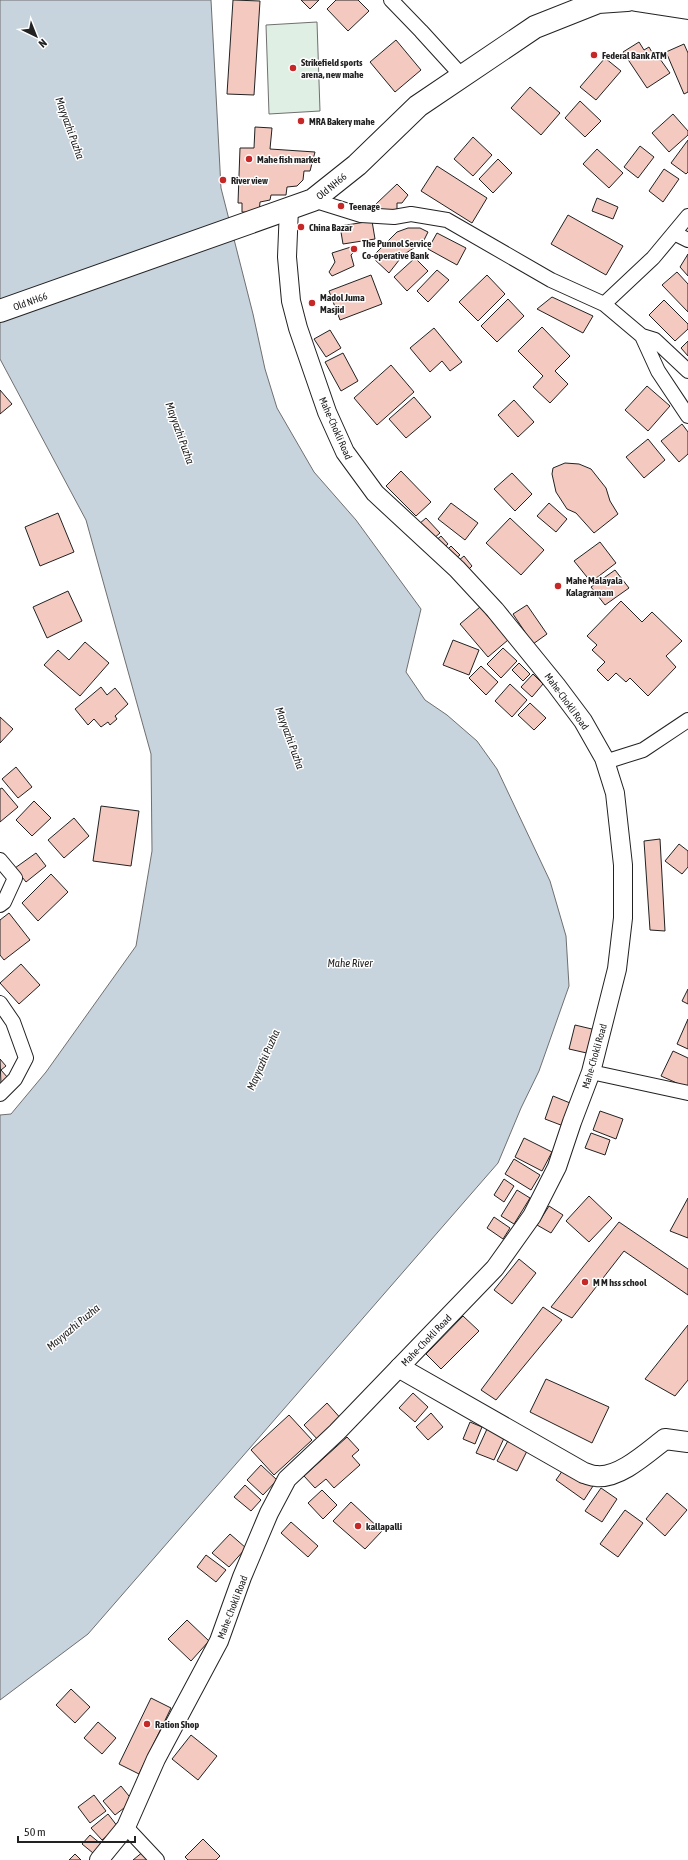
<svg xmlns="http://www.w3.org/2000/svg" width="688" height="1860" viewBox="0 0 688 1860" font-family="'Asap Condensed',sans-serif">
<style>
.green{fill:#e0efe3;stroke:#6f6f6f}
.water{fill:#c7d3dd;stroke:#6f6f6f}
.building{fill:#f3c9c0;stroke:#222}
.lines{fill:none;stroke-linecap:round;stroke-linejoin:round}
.minor-casing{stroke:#222;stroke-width:16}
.tertiary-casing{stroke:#222;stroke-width:20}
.secondary-casing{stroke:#222;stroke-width:22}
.primary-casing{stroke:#222;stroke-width:24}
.minor{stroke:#fff;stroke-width:14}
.tertiary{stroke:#fff;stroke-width:18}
.secondary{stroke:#fff;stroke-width:20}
.primary{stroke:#fff;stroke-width:22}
.poi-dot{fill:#c62828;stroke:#fff;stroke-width:1.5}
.labels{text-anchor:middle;stroke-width:3;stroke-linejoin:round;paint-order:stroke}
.poi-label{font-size:10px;font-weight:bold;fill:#222;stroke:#fff;text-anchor:start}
.street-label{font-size:10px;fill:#222;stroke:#fff}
.water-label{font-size:11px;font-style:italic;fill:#222;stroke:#fff}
</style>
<rect width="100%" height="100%" fill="#fff"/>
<path class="green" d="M 317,22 L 320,111 L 269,114 L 266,25 Z"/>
<path class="water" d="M 0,0 L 211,0 L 221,188 L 253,314 L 265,369 L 277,408 L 314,472 L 356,520 L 421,609 L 406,672 L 425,700 L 447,715 L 477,741 L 497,769 L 550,881 L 566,936 L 569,986 L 539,1071 L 521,1108 L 498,1163 L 88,1634 L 0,1700 L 0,1115 L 11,1114 L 46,1072 L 136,946 L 152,851 L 151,754 L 86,520 L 0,359 Z"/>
<path class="building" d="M 233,0 L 260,1 L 254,95 L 227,94 Z
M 301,0 L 319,0 L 310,9 Z
M 336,0 L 358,0 L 369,11 L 348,31 L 327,9 Z
M 396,40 L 421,70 L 395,92 L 370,62 Z
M 639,42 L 644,50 L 649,47 L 653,54 L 655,52 L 670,73 L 647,88 L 623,52 Z
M 684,44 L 688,53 L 688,92 L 684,94 L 666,52 Z
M 605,58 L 621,71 L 596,100 L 580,87 Z
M 530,87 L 560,113 L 541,135 L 511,108 Z
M 580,101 L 601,121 L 585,137 L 565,118 Z
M 673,114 L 688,131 L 688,135 L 669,152 L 652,133 Z
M 255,127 L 272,128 L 270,149 L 315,152 L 310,171 L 304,171 L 303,180 L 297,186 L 287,187 L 286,195 L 271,195 L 270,200 L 260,202 L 259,213 L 242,212 L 242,203 L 238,203 L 240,148 L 254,148 Z
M 473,137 L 492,155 L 473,176 L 454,159 Z
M 688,140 L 688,172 L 686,174 L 671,163 Z
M 640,146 L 654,157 L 638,178 L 624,167 Z
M 597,149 L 623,173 L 609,188 L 583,164 Z
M 498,159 L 512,173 L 493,193 L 479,179 Z
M 437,166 L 487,198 L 472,223 L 421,191 Z
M 664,169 L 679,179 L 663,202 L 649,191 Z
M 397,184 L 408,195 L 402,203 L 397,203 L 397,213 L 376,212 L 376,204 Z
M 597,198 L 618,207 L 613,219 L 592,211 Z
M 568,215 L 623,246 L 606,275 L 551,244 Z
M 372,221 L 375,239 L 343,244 L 340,226 Z
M 408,228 L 420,228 L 428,232 L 423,242 L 403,255 L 389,273 L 372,257 L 397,232 Z
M 437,233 L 466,248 L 457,265 L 428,249 Z
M 354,246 L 354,252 L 351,255 L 354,266 L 332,276 L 329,272 L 335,262 L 332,253 Z
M 688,254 L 688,276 L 680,267 Z
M 415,258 L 428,271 L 407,291 L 394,277 Z
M 437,270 L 449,280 L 428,302 L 417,291 Z
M 677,272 L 688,284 L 688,312 L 662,285 Z
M 371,275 L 382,304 L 340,320 L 329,291 Z
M 487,275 L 505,294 L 478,321 L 459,302 Z
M 552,297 L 593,316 L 583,333 L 537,309 Z
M 508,299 L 524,316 L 497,342 L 481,326 Z
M 664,300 L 688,324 L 688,329 L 675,341 L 649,315 Z
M 542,327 L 570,356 L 555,371 L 568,384 L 550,403 L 533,387 L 543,376 L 518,351 Z
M 434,328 L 462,362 L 450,371 L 442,361 L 430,372 L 410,348 Z
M 330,330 L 341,348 L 326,357 L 314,339 Z
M 688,341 L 688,356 L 681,348 Z
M 343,353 L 358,381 L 341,391 L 325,362 Z
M 391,365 L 414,392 L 377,425 L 354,398 Z
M 647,386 L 670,406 L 648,431 L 625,410 Z
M 0,390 L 12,404 L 0,414 Z
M 414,397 L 431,417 L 406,438 L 389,419 Z
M 514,400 L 534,422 L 518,437 L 498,415 Z
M 682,424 L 688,432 L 688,454 L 679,462 L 661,441 Z
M 648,439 L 665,460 L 644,478 L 626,457 Z
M 565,463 L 579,464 L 591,469 L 606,488 L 610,501 L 618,514 L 594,533 L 576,513 L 567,509 L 556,492 L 552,474 L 553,468 Z
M 401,471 L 431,502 L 416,516 L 386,486 Z
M 512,473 L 532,494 L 515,511 L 494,489 Z
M 451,503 L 478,523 L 465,540 L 438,519 Z
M 549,503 L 567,519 L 556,532 L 537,516 Z
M 58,513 L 74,552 L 40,566 L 25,527 Z
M 426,518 L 440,533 L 433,539 L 419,524 Z
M 510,518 L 544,550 L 521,575 L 486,543 Z
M 441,536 L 448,544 L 441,550 L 434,542 Z
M 600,542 L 616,563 L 591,582 L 574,561 Z
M 451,546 L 460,555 L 452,561 L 444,553 Z
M 464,556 L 472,566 L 467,571 L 458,561 Z
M 615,570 L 629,588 L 605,605 L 591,587 Z
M 68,591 L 82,621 L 47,638 L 33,607 Z
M 621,601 L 642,622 L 652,612 L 682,641 L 666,656 L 676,667 L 648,696 L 630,678 L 626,682 L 616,673 L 608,681 L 597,670 L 605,662 L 592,650 L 597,645 L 587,636 Z
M 527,605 L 547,634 L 533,644 L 513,614 Z
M 480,607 L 508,640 L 488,657 L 460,624 Z
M 453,640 L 479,650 L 469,675 L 443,665 Z
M 85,642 L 109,663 L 80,696 L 44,665 L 58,650 L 69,660 Z
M 503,648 L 517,661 L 501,678 L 487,664 Z
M 519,663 L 530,674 L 523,681 L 512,670 Z
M 481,666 L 498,682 L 486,695 L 469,678 Z
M 533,674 L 543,684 L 532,697 L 521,687 Z
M 510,684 L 527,700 L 512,717 L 495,701 Z
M 101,687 L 107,695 L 115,688 L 128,704 L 115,716 L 117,719 L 110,725 L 108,722 L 101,727 L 94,719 L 88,725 L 75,709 Z
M 530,703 L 546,718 L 534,730 L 518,715 Z
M 0,717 L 13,729 L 0,743 Z
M 16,767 L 32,787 L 18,798 L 2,779 Z
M 2,788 L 18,807 L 0,822 L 0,789 Z
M 34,801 L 51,818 L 32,836 L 16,820 Z
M 101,806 L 139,811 L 131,866 L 93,861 Z
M 74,818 L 89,836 L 64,858 L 48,840 Z
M 660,839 L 665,931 L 650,930 L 644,841 Z
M 679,844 L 688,851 L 688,867 L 682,874 L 665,861 Z
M 36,853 L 46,866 L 26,882 L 15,868 Z
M 51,874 L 68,892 L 38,921 L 22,903 Z
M 9,913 L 30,940 L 4,960 L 0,955 L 0,920 Z
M 21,964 L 40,985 L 19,1004 L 0,983 Z
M 688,989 L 688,1004 L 682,1001 Z
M 688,1019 L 688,1049 L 677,1044 Z
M 575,1025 L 596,1030 L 591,1054 L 569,1049 Z
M 673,1051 L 688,1058 L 688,1088 L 661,1076 Z
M 0,1059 L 6,1066 L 1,1070 L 8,1078 L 1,1085 Z
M 553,1096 L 575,1105 L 566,1127 L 545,1119 Z
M 600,1111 L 623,1119 L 616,1139 L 593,1130 Z
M 591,1133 L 610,1140 L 605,1155 L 585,1148 Z
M 524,1138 L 552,1152 L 542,1171 L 515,1157 Z
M 514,1159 L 540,1175 L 531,1190 L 505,1174 Z
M 504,1179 L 514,1186 L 504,1202 L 494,1195 Z
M 517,1190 L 530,1198 L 514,1224 L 501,1216 Z
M 589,1196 L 612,1218 L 589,1242 L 566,1221 Z
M 688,1198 L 688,1238 L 670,1231 Z
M 549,1206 L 563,1215 L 551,1233 L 537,1225 Z
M 494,1217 L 510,1228 L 503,1239 L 487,1228 Z
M 619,1222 L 688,1269 L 688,1295 L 624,1251 L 572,1318 L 551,1307 Z
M 519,1259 L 536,1273 L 512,1304 L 494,1290 Z
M 543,1307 L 562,1320 L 496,1400 L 481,1390 Z
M 463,1316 L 479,1331 L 441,1369 L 426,1354 Z
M 688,1325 L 688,1380 L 675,1396 L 645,1379 Z
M 546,1379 L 609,1407 L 592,1443 L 530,1412 Z
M 413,1393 L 428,1407 L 415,1422 L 399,1408 Z
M 327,1403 L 343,1421 L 320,1442 L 304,1425 Z
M 431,1413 L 443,1427 L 428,1440 L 416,1427 Z
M 289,1415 L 312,1440 L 274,1475 L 251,1450 Z
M 470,1422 L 482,1427 L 475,1444 L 463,1439 Z
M 487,1429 L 505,1436 L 494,1460 L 476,1453 Z
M 347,1437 L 359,1450 L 352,1456 L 360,1465 L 334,1488 L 326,1479 L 315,1488 L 304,1476 Z
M 510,1437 L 529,1447 L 517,1471 L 497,1461 Z
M 261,1465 L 277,1480 L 263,1495 L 247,1480 Z
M 565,1467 L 593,1486 L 584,1500 L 556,1480 Z
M 245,1485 L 261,1500 L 251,1511 L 234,1497 Z
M 601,1488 L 617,1499 L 602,1522 L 585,1511 Z
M 322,1490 L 337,1505 L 323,1519 L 308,1503 Z
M 667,1493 L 687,1510 L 665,1536 L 646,1519 Z
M 351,1502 L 382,1531 L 365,1549 L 333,1521 Z
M 625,1510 L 643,1523 L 618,1557 L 600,1544 Z
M 291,1522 L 318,1546 L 308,1557 L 281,1533 Z
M 230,1534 L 246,1548 L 229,1567 L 212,1553 Z
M 206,1555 L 226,1570 L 216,1582 L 197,1567 Z
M 187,1620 L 209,1641 L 191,1661 L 168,1639 Z
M 71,1689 L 90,1707 L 75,1723 L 56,1705 Z
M 151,1698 L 171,1708 L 139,1774 L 119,1764 Z
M 98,1722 L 116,1738 L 102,1754 L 84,1738 Z
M 191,1735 L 217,1756 L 198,1780 L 172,1759 Z
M 121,1786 L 133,1801 L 115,1815 L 103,1801 Z
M 94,1795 L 106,1811 L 90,1823 L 78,1807 Z
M 108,1814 L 118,1827 L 102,1840 L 91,1828 Z
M 90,1835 L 101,1844 L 93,1853 L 82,1844 Z
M 203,1839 L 220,1856 L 216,1860 L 188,1860 L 185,1857 Z
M 144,1851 L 151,1860 L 133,1860 Z
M 75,1854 L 81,1860 L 69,1860 Z"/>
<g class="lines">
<g class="minor-casing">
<path id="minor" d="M 391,0 L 421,31 L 462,76
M 313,200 L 361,215 L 394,217 L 411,214 L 447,220 L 551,280 L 604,304 L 653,258 L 688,216
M 674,233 L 688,240
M 604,304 L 642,336 L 658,371 L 688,416
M 642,336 L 655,340 L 688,371
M 605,762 L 643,750 L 688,720
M 0,860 L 15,878 L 4,902 L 0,905
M 0,1003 L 13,1022 L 26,1058 L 15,1079 L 0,1094
M 591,1072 L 688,1093
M 126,1827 L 157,1860"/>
</g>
<g class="tertiary-casing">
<path id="tertiary" d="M 99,1860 L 126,1827 L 156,1759 L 219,1641 L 242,1577 L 269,1513 L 287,1479 L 337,1432 L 495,1268 L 532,1216 L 557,1167 L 572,1122 L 591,1072 L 617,969 L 623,918 L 623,865 L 615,793 L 604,758 L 583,721 L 556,685 L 495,610 L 457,569 L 375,493 L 345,452 L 327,412 L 298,328 L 291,301 L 287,257 L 289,208"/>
</g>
<g class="secondary-casing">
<path id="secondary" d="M 400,1368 L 584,1473 C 588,1474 592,1476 596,1476 C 619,1479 648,1452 665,1439 L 688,1442"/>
</g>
<g class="primary-casing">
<path id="primary" d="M 636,0 L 688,8
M 0,311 L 313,200 L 357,165 L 418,106 L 535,27 L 598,2 L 627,0"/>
</g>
<use href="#minor" class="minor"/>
<use href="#tertiary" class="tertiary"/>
<use href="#secondary" class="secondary"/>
<use href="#primary" class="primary"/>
</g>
<g class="poi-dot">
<circle cx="594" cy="55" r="4"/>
<circle cx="293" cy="68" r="4"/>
<circle cx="301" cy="121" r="4"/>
<circle cx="249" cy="159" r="4"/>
<circle cx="223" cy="180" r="4"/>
<circle cx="341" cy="206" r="4"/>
<circle cx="301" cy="227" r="4"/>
<circle cx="354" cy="249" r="4"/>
<circle cx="312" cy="303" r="4"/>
<circle cx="558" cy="586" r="4"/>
<circle cx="585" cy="1282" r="4"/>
<circle cx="358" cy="1526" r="4"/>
<circle cx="147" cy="1724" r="4"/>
</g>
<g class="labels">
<g class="poi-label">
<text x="602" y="59">Federal Bank ATM</text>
<text x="301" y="66">Strikefield sports<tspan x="301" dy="12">arena, new mahe</tspan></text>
<text x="309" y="125">MRA Bakery mahe</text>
<text x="257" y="163">Mahe fish market</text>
<text x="231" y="184">River view</text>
<text x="349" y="210">Teenage</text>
<text x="309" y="231">China Bazar</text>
<text x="362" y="247">The Punnol Service<tspan x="362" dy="12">Co-operative Bank</tspan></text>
<text x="320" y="301">Madol Juma<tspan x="320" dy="12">Masjid</tspan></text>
<text x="566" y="584">Mahe Malayala<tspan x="566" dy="12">Kalagramam</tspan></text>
<text x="593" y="1286">M M hss school</text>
<text x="366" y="1530">kallapalli</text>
<text x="155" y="1728">Ration Shop</text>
</g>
<g class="street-label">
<text transform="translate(331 186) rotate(-39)" y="4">Old NH66</text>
<text transform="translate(30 301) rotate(-20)" y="4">Old NH66</text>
<text transform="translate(336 428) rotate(66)" y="4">Mahe-Chokli Road</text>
<text transform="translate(567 701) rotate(54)" y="4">Mahe-Chokli Road</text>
<text transform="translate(594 1056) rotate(-74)" y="4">Mahe-Chokli Road</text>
<text transform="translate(426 1340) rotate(-46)" y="4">Mahe-Chokli Road</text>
<text transform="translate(232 1607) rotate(-69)" y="4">Mahe-Chokli Road</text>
</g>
<g class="water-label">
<text transform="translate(70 128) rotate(70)" y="4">Mayyazhi Puzha</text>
<text transform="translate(180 433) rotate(70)" y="4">Mayyazhi Puzha</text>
<text transform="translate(290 738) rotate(70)" y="4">Mayyazhi Puzha</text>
<text x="350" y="967">Mahe River</text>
<text transform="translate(263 1060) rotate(-66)" y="4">Mayyazhi Puzha</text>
<text transform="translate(73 1327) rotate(-40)" y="4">Mayyazhi Puzha</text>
</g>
</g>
<g transform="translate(36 36) rotate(137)" stroke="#ffffff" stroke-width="3" paint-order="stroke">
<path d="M0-3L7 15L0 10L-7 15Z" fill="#222222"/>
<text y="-6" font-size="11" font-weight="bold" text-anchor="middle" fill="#222222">N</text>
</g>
<path d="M18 1836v6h117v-6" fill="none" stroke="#222222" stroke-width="2"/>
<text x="24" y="1836" font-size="12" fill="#222222" stroke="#ffffff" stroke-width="3" paint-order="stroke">50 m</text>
</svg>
